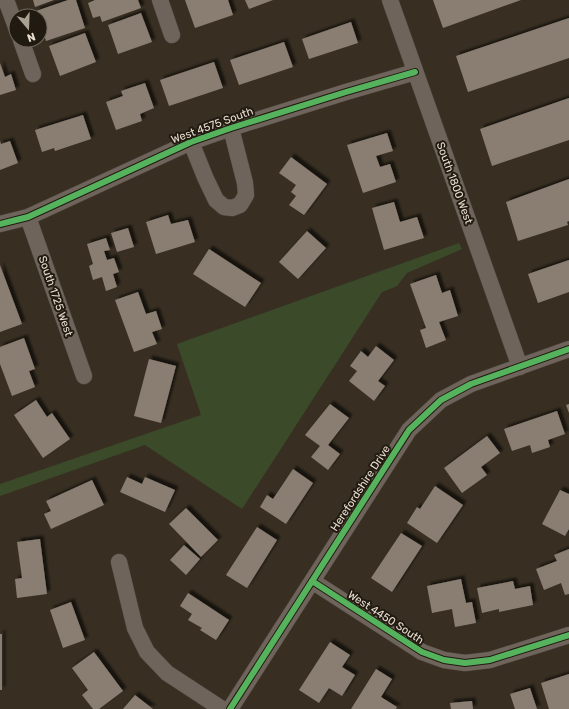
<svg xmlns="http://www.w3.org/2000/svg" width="569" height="709" viewBox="0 0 569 709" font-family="Rubik,sans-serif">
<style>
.green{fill:#3b4b2a}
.building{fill:#8a7e72;filter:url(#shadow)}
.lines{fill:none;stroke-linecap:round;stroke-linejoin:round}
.minor-casing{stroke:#534a40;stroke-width:17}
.minor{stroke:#6f645b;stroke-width:16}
.cycleway-casing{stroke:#211a10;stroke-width:8}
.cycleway{stroke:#56b35d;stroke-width:6}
.labels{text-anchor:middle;stroke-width:4;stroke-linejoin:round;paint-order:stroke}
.street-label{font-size:11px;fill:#e9ded0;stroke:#211a10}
</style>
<defs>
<filter id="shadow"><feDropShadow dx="3.5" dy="-3.5" stdDeviation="1" flood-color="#0009"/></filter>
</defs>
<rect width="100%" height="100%" fill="#382f22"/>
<path class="green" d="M 459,243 L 462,249 L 407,273 L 397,286 L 382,292 L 242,509 L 145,445 L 0,496 L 0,484 L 201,415 L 177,344 Z"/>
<path class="building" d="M 33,0 L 54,0 L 35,7 Z
M 68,0 L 76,0 L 85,28 L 46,41 L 40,22 L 40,16 L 38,16 L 36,11 Z
M 95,0 L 138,0 L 141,8 L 102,22 L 100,16 L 93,18 L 88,3 Z
M 185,0 L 228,0 L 233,15 L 195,28 Z
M 245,0 L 273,0 L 249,9 Z
M 433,0 L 521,0 L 443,28 Z
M 141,13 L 152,42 L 118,54 L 108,25 Z
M 569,18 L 569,58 L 468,92 L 456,56 Z
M 351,22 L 358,43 L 309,59 L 302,39 Z
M 85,33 L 96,62 L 60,76 L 49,46 Z
M 284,42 L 293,67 L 239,85 L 230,60 Z
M 214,62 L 223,88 L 169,106 L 160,80 Z
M 0,63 L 5,77 L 11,74 L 16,90 L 0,95 Z
M 145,83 L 154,108 L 140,114 L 142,121 L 116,130 L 106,102 L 123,96 L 121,91 Z
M 569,98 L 569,140 L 492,166 L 480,129 Z
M 83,115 L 91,139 L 55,151 L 54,148 L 42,152 L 35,130 Z
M 387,133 L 393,151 L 376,156 L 380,167 L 390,164 L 396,182 L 363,193 L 347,145 Z
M 0,141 L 1,144 L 10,141 L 18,163 L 0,170 Z
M 291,157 L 327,184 L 304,215 L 289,205 L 296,196 L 291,192 L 296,185 L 279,173 Z
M 569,179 L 569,221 L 567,222 L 568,225 L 518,241 L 506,202 Z
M 394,202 L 400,222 L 417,217 L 424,238 L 384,250 L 372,208 Z
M 168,215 L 171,224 L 188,220 L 195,242 L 156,254 L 146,222 Z
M 128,228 L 134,247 L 117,252 L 111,233 Z
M 307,231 L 326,248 L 298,279 L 279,262 Z
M 106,238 L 110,250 L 104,251 L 107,260 L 114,258 L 119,272 L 113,274 L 117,287 L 106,291 L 102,277 L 93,280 L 89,266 L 93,264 L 87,244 Z
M 209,249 L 261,283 L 245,307 L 193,274 Z
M 569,260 L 569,292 L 538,303 L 528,274 Z
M 0,265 L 22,324 L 0,332 Z
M 436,275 L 442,293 L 450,290 L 458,316 L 439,322 L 446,340 L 426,348 L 420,330 L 426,328 L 410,284 Z
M 138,292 L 146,314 L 156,311 L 162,329 L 152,332 L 157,344 L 134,352 L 115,300 Z
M 24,338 L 35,369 L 29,371 L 35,387 L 12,396 L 0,364 L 0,347 Z
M 376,346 L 394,360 L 378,381 L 385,386 L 374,401 L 349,381 L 357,371 L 350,366 L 361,351 L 368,357 Z
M 149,359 L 176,366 L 161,423 L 134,416 Z
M 36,400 L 47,417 L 52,413 L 70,439 L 43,458 L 14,415 Z
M 330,404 L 349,418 L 328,445 L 340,454 L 328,470 L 311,457 L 320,446 L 305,435 Z
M 569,404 L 569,413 L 566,405 Z
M 557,411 L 565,434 L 548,440 L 550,447 L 532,453 L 530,445 L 512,451 L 504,429 Z
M 487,436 L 500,453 L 481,467 L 487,475 L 462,493 L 444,468 Z
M 293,469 L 313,483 L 286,524 L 260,507 L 267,495 L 273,499 Z
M 127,477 L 142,484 L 145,477 L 175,490 L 165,512 L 120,492 Z
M 92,480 L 104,505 L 51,529 L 44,514 L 51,511 L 46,501 Z
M 435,486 L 463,505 L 437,543 L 407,523 L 417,507 L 420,509 Z
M 560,490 L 569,494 L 569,529 L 565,536 L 542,524 Z
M 186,508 L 218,540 L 201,557 L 169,524 Z
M 257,527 L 277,540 L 247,588 L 226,575 Z
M 401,533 L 422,546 L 392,592 L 371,578 Z
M 40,539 L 47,594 L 17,598 L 15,579 L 22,578 L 17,542 Z
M 184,545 L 200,559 L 186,575 L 170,560 Z
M 569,549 L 569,594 L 565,595 L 561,583 L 544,590 L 536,569 L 557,561 L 554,555 Z
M 461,579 L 466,603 L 472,602 L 476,623 L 455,627 L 452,609 L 432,613 L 427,586 Z
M 513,581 L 515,589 L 530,586 L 533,605 L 499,612 L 499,609 L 482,613 L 477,588 Z
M 188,593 L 229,620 L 216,640 L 200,630 L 202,628 L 188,620 L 192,614 L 180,606 Z
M 71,602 L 85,640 L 63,648 L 50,610 Z
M 0,634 L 2,634 L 2,690 L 0,690 Z
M 330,642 L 350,655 L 342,667 L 355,675 L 342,696 L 329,688 L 319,703 L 299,690 Z
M 94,652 L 123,691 L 99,709 L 93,709 L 82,695 L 88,690 L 72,668 Z
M 376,669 L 392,679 L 381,697 L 397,707 L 396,709 L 351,709 Z
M 569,674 L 569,709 L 549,709 L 541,683 Z
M 530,688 L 537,709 L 515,709 L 510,694 Z
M 135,695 L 153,709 L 123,709 Z
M 472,701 L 473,709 L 451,709 L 450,703 Z"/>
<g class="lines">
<g class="minor-casing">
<path id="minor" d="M 6,0 L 16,27
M 160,0 L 172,35
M 390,0 L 520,367
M 21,40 L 33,74
M 191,142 L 205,177 L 216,200 L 224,207 L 232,208 L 240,205 L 246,195 L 245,183 L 231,128
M 28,217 L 84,376
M 0,224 L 28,217 L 191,142 L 231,128 L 346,92 L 415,72
M 119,562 L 135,628 L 147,652 L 167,673 L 222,709
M 312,581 L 422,652 L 444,660 L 465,663 L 490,660 L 569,635
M 230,709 L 409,430 L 441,400 L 471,384 L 569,349"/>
</g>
<use href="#minor" class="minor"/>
<g class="cycleway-casing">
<path id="cycleway" d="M 0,224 L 28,217 L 191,142 L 231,128 L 346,92 L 415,72
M 312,581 L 422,652 L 444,660 L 465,663 L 490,660 L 569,635
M 230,709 L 409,430 L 441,400 L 471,384 L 569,349"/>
</g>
<use href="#cycleway" class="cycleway"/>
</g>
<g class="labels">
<g class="street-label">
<text transform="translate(212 125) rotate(-20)" y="4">West 4575 South</text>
<text transform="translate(455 183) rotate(70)" y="4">South 1800 West</text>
<text transform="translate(56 296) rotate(71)" y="4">South 1725 West</text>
<text transform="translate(360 488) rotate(-57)" y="4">Herefordshire Drive</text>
<text transform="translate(386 617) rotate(33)" y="4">West 4450 South</text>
</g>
</g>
<g transform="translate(28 28) rotate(161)"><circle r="19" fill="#211a10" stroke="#71685d"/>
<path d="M0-3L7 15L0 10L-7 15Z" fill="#aba193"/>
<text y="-6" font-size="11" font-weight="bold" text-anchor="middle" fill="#e9ded0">N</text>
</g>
</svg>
